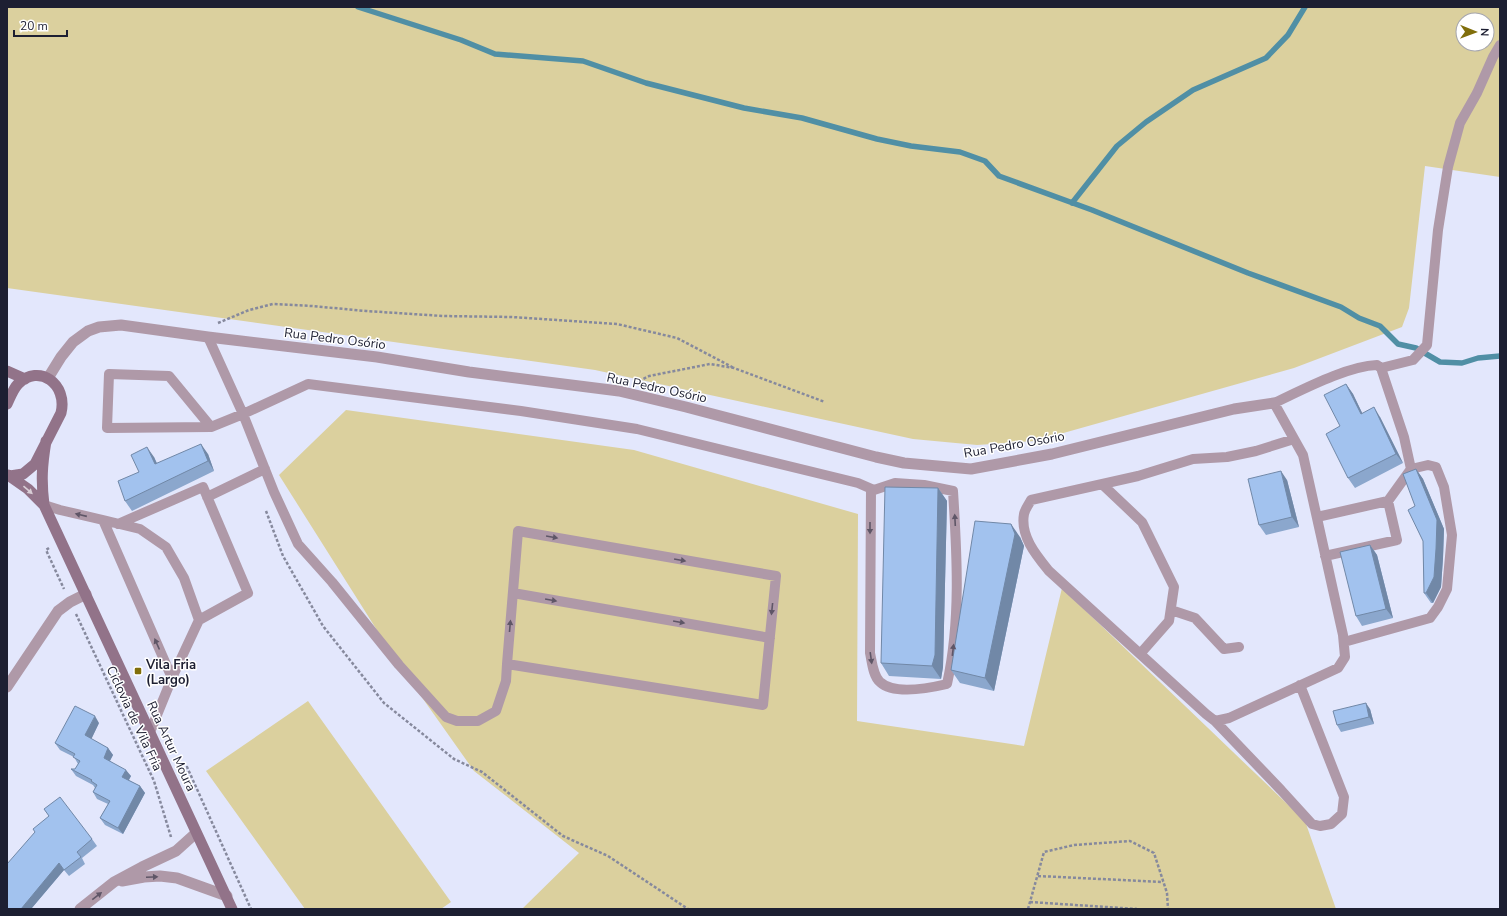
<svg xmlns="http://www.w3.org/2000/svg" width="1507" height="916" viewBox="0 0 1507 916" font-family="'Nunito Sans',sans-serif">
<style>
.green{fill:#dbd09e;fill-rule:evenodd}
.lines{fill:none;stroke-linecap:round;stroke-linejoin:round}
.stream{stroke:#508fa5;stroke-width:5.5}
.path{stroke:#86899d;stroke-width:2.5;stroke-dasharray:3 2;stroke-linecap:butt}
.service{stroke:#af99a8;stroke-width:10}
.minor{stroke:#af99a8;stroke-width:11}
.secondary{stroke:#927389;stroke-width:11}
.wall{fill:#8ba7cd}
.shaded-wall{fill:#7188a7}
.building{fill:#a2c2ee;stroke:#7188a7}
.oneway{fill:#d9ced6}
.oneway2{fill:#5f5667}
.poi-dot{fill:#806e0b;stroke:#fff;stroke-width:1.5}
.labels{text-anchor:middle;stroke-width:3;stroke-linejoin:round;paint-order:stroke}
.street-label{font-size:13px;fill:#1d1f32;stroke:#fff}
.poi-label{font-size:13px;font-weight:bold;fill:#1d1f32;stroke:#fff;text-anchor:start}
</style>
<rect width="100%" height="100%" fill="#e3e7fc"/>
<path class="green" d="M 7,7 L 1500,7 L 1500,177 L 1425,166 L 1409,308 L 1402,327 L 1294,368 L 1035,441 L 977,445 L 913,439 L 595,370 L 7,288 ZM 1463,20 L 1487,20 L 1487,44 L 1463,44 Z
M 346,410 L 634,450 L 858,514 L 857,721 L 1024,746 L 1062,588 L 1305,821 L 1336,909 L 522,909 L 579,853 L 474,771 L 399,665 L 279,475 Z
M 308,701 L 451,902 L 441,909 L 305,909 L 206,771 Z"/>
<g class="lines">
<path class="stream" d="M 358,7 L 461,40 L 495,54 L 583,61 L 646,83 L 744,108 L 802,118 L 877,139 L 911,146 L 960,152 L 985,161 L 999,176 L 1092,210 L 1248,273 L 1341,307 L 1359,318 L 1380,326 L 1398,344 L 1416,348 L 1440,362 L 1462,363 L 1478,358 L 1500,356
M 1072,203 L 1117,146 L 1146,122 L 1193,90 L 1266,58 L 1288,35 L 1305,7"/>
<path class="path" d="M 218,323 L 249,310 L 273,304 L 312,306 L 366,311 L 443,316 L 512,317 L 617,324 L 677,338 L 734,368
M 639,381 L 649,376 L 710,364 L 734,368 L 825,402
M 266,511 L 283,556 L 323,626 L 384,703 L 454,759 L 482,772 L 563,836 L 608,856 L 688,909
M 49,548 L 46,550 L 64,589
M 76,614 L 154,781 L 171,837
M 182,770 L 187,767 L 251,909
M 1038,876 L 1163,882
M 1030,902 L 1137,909
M 1028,909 L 1044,852 L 1074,845 L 1130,841 L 1154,853 L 1167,893 L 1168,909"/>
<path class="service" d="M 208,337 L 243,414 L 274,492 L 298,544 L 332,582 L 399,665 L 446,717 L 457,721 L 478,721 L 496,711 L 506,681 L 507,664 L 518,531 L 776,576 L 763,705 L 507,664
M 1381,368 L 1413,360 L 1427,345 L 1438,230 L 1448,167 L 1460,123 L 1477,93 L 1493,57 L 1500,45
M 211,427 L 107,428 L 109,374 L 169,376 L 211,427 L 243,414 L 308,384 L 521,411 L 637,429 L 858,483 L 874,490 L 895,483 L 924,485 L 953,491 C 957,554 961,621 947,684 C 930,688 894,695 880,682 C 873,676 872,662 870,653 L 871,489
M 1294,439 L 1256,451 L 1227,457 L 1193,459 L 1138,476 L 1031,500 C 1029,504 1025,509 1024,514 C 1020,536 1036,555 1049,571 L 1206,714 L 1215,721 L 1229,718 L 1338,668 L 1345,657 L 1343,635 L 1303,455 L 1274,403 C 1302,390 1347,366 1377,365 L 1381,368 L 1404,437 L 1411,469
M 1102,484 L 1142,522 L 1174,587 L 1169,621 L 1140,654
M 207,497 L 265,469
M 44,505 L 60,510 L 103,520 L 172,678 L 150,732
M 1317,517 L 1388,501 L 1397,540 L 1325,556
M 103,520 L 140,529 L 166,547 L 184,578 L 199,620 L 248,593 L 203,487 L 118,524
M 513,593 L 770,638
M 1171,610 L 1195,618 L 1224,649 L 1239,647
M 1344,642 L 1430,618 L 1438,607 L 1447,589 L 1452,535 L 1444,487 L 1436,467 L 1428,465 L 1411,469 L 1388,501
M 172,678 L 199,620
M 1215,721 L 1281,790 L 1312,824 L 1320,826 L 1331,824 L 1342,814 L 1344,797 L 1300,685"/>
<path class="minor" d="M 48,378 L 61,357 L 73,342 L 88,331 L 99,327 L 121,325 L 208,337 L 377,357 L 469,372 L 619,391 L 686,407 L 876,457 L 904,463 L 971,469 L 1052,454 L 1234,409 L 1274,403
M 7,687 L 58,611 L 70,602 L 86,594
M 122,881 L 144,877 L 160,876 L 177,878 L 227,896
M 80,909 L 114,882 L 142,867 L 176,851 L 196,833"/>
<path class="secondary" d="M 7,371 L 25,379
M 7,404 C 10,398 13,389 18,384 C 39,363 68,384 61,413 L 35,464 L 23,474 L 10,476
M 46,441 C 42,465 41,481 44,505 L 232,909
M 8,475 L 28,489 L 44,505"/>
</g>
<path class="wall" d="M 1346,384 L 1353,394 L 1362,413 L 1380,417 L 1403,463 L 1355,488 L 1348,478 L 1340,426 Z
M 208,454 L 214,471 L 132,511 L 125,501 L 139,472 L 154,457 L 157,463 Z
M 1416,469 L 1423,479 L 1444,529 L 1443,558 L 1441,587 L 1433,603 L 1431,603 L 1424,593 L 1423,541 Z
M 1287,480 L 1299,527 L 1266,535 L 1259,525 Z
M 938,488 L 947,501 L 943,667 L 941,679 L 889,676 L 881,663 Z
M 1020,537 L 1024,546 L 994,691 L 960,683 L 951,670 Z
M 1370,545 L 1377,555 L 1393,618 L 1362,626 L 1356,616 Z
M 1370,709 L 1374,724 L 1341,732 L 1337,725 Z
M 99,723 L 91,739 L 108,748 L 113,755 L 110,761 L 131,776 L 129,780 L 140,786 L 145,793 L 123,834 L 105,825 L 100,818 L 108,804 L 97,799 L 93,792 L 95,788 L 93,785 L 76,776 L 71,769 L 75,769 L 78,764 L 74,757 L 60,750 L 55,743 Z
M 44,809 L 92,839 L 97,846 L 82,858 L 85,864 L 69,876 L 64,870 L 31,909 L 7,909 L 49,816 Z"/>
<path class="shaded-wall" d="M 1346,384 L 1353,394 L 1367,423 L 1361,414 Z
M 1374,407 L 1380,417 L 1403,463 L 1396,454 Z
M 201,444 L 208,454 L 214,471 L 208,461 Z
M 147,447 L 154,457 L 161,474 L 155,464 Z
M 1416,469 L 1423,479 L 1444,529 L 1443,558 L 1441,587 L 1433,603 L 1426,593 L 1437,520 Z
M 1281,471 L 1287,480 L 1299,527 L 1292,517 Z
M 938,488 L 947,501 L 943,667 L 941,679 L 932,666 Z
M 1011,524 L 1020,537 L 1024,546 L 994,691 L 985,678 Z
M 1370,545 L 1377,555 L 1393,618 L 1386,609 Z
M 1366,703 L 1370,709 L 1374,724 L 1369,717 Z
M 95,716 L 99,723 L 90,742 L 85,735 Z
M 108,748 L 113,755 L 108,764 L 104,758 Z
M 126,770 L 131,776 L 127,783 L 122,777 Z
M 140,786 L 145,793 L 123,834 L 118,828 Z
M 59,863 L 64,870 L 31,909 L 21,909 Z"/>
<path class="building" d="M 1346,384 L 1361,414 L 1374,407 L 1396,454 L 1348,478 L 1326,434 L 1340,426 L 1324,395 Z
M 201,444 L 208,461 L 125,501 L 118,481 L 139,472 L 131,455 L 147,447 L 155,464 Z
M 1416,469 L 1437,520 L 1436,549 L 1434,577 L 1426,593 L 1424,593 L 1423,541 L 1408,510 L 1415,506 L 1403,474 Z
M 1281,471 L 1292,517 L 1259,525 L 1248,479 Z
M 885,487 L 938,488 L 935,655 L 932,666 L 881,663 Z
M 975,521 L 1011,524 L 1015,534 L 985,678 L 951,670 Z
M 1370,545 L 1386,609 L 1356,616 L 1340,552 Z
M 1366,703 L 1369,717 L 1337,725 L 1333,711 Z
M 75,706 L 95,716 L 85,735 L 108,748 L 104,758 L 126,770 L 122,777 L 140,786 L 118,828 L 100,818 L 110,801 L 93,792 L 97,785 L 91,781 L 92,780 L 71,769 L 75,769 L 80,761 L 73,757 L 75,754 L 55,743 Z
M 60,797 L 92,839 L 77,852 L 81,857 L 64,870 L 59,863 L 21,909 L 7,909 L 7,864 L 35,832 L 33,829 L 49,816 L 44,809 Z"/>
<defs><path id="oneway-solid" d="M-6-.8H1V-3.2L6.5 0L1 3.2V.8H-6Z"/></defs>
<use class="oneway" href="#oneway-solid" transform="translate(28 490) rotate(41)"/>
<g class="oneway2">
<use href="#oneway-solid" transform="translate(81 515) rotate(-167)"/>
<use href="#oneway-solid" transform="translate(955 520) rotate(-93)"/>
<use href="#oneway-solid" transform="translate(870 528) rotate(90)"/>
<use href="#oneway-solid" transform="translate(552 537) rotate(10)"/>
<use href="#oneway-solid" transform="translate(680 560) rotate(10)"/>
<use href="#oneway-solid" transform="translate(551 600) rotate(10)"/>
<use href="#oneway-solid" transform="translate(772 609) rotate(96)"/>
<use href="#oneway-solid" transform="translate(679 622) rotate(10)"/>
<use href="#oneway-solid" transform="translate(510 626) rotate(-85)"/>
<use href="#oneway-solid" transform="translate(157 644) rotate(-114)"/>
<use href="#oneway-solid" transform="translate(953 650) rotate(-83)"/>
<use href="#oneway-solid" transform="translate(871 658) rotate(82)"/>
<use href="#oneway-solid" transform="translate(152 877) rotate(-2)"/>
<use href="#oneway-solid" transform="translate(97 896) rotate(-38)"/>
</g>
<rect class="poi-dot" x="134" y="667" width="8" height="8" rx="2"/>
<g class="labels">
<g class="street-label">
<text transform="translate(335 338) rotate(7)" y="5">Rua Pedro Osório</text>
<text transform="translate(657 387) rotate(12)" y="5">Rua Pedro Osório</text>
<text transform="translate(1014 444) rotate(-10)" y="5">Rua Pedro Osório</text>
<text transform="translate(135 718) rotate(65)" y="5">Ciclovia de Vila Fria</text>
<text transform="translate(172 746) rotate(65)" y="5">Rua Artur Moura</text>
</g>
<g class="poi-label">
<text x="146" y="669">Vila Fria<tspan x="146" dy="15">(Largo)</tspan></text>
</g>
</g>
<rect width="1507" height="916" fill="none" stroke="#1d1f32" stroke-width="16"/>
<g transform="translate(1475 32) rotate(91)"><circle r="19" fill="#ffffff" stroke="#a5a5ad"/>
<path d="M0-3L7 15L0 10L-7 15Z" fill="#806e0b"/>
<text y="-6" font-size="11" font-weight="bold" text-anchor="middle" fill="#1d1f32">N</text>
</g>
<path d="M14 30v6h53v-6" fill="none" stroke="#1d1f32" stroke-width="2"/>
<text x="20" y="30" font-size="12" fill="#1d1f32" stroke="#ffffff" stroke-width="3" paint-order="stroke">20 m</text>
</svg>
